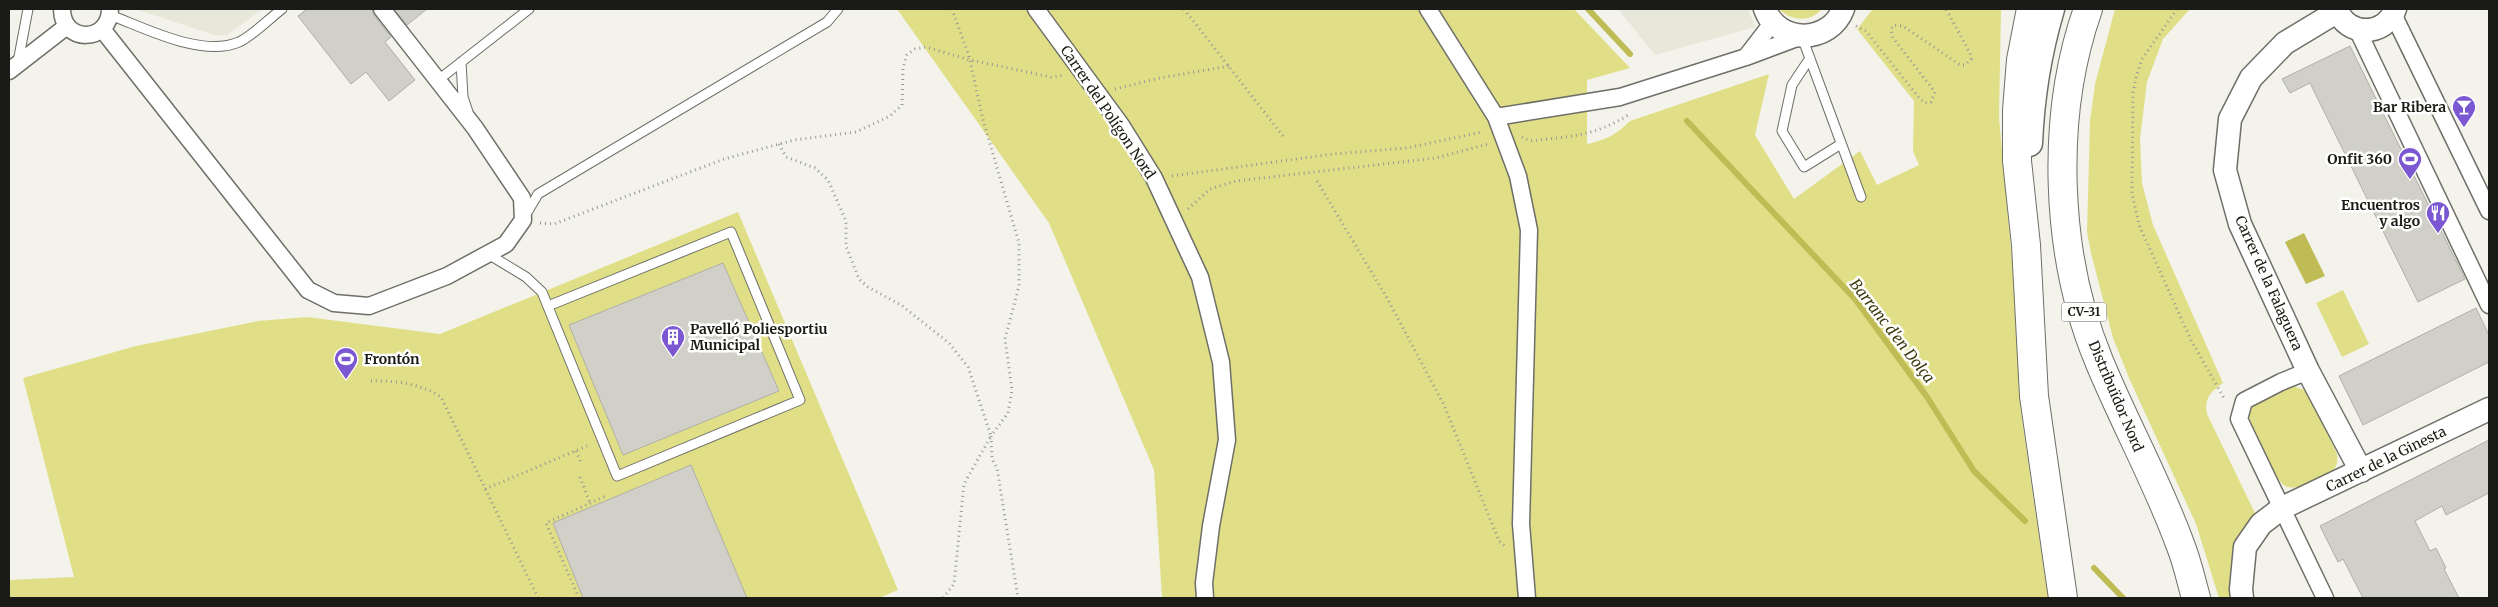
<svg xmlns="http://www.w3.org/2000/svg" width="2498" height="607" viewBox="0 0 2498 607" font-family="Merriweather,serif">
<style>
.built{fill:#e7e8d9}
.green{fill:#e0df88}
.water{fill:#bfbc55}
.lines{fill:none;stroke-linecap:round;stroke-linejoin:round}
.stream{stroke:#bfbc55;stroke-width:6}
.building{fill:#d0d0c9;stroke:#afafa8}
.lane-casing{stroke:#6f6f68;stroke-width:11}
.street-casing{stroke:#6f6f68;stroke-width:19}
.secondary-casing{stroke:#6f6f68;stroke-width:25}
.primary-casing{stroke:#6f6f68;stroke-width:29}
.highway-casing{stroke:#6f6f68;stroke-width:30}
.path{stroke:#979792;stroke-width:3;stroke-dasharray:1 4;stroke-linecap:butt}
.lane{stroke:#fff;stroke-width:9}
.street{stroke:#fff;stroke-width:16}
.secondary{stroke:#fff;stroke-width:22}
.primary{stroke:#fff;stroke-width:26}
.highway{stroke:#fff;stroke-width:28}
.labels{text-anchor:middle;stroke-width:5;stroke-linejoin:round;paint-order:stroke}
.shield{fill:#fffffe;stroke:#5f5f5c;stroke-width:1}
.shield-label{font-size:12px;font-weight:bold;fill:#1a1a17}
.poi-label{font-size:14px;font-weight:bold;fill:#1a1a17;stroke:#fffffe;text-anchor:end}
.street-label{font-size:14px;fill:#1a1a17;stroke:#fffffe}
.water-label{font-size:15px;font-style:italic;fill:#39380c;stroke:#fffffe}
</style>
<rect width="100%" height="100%" fill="#f3f3ec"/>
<path class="built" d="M 135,9 L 263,9 L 227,35 L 214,35 Z
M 1618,9 L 1748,9 L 1755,27 L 1655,55 Z"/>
<path class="green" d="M 897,9 L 1574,9 L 1630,68 L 1587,80 L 1587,144 C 1606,140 1617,134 1630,121 L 1769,74 L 1755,135 L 1794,199 L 1860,151 L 1877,185 L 1919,165 L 1913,151 L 1914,101 L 1857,29 L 1873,9 L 2001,9 L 1999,117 L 2013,272 L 2021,413 L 2048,598 L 1162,598 L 1154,470 L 1049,223 Z
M 1779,9 L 1822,9 C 1810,23 1791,21 1779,9 Z
M 2115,9 L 2190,9 L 2163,39 L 2147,82 L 2140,139 L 2142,183 L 2153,225 L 2223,383 C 2210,392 2204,399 2207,414 L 2255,513 L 2242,535 L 2235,598 L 2219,598 L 2196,524 L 2129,378 L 2113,338 L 2091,253 L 2087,232 L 2090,121 L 2095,84 Z
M 738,212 L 898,590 L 879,598 L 9,598 L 9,580 L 74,577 L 23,378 L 136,346 L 258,321 L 307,317 L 440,334 Z
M 2343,290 L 2369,344 L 2342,357 L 2316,303 Z
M 2291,385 L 2307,391 L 2337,454 C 2338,460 2337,468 2332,472 C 2322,480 2296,492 2285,486 C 2274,479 2252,430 2249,417 C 2249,399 2278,392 2291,385 Z"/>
<path class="water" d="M 2304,233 L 2325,276 L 2306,284 L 2285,242 Z"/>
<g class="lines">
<path class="stream" d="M 1588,9 L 1630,54
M 1687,121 L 1855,299 L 1927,397 L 1974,471 L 2025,521
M 2094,568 L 2123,598"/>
</g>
<path class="building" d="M 307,9 L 372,9 L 374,15 L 391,37 L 385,42 L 415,80 L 389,101 L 366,72 L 351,84 L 298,16 Z
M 394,9 L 427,9 L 407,25 Z
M 2350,46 L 2465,279 L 2418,302 L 2310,83 L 2290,93 L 2282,79 Z
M 723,263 L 779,391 L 623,455 L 569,325 Z
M 2476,308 L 2489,335 L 2489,362 L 2363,425 L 2339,376 Z
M 2489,440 L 2489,493 L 2446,515 L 2442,506 L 2415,521 L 2430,551 L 2436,548 L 2446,568 L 2444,569 L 2459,598 L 2363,598 L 2343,559 L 2338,562 L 2320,526 Z
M 691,465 L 747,598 L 583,598 L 553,523 Z"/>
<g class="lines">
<g class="lane-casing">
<path id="lane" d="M 110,15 C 145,28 202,58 239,42 C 252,36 270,18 282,9
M 1802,37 L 1861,197
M 1810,58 L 1792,85 L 1782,131 L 1804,167 L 1841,144
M 18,62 L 28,9
M 461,62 L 463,97 L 468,112
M 437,81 L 529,9
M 525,216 L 538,194 L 827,22 L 838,9
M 488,254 L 526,277 L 542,292 L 617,476 L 800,400 L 731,232 L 548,306"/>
</g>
<g class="street-casing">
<path id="street" d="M 62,9 C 62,44 110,43 110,9
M 1036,9 L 1121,125 L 1154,178 L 1200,277 L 1221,362 L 1227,440 L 1211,526 L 1204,583 L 1205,598
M 1428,9 L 1496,117 L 1518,176 L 1529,230 L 1521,524 L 1527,598
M 2393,14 L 2489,211
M 102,29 L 308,290 L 334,303 L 369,306 L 447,276 L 506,244 L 523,220 L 522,198 L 475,128 L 382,9
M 2357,29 L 2489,305
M 1746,57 L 1773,22
M 9,71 L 67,26
M 1496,117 L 1620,97 L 1746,57 L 1802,36
M 2308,371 L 2281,382 L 2244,401 L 2239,419 L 2325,598"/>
</g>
<g class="secondary-casing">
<path id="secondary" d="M 1765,9 C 1778,45 1830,44 1843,9
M 2337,9 C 2346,37 2386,37 2395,9
M 2338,11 L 2285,43 L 2251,78 L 2230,119 L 2225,170 L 2240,224 L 2308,371 L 2361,471
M 2242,598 L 2241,589 L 2245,547 L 2261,524 L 2282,508 L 2489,409"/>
</g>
<g class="primary-casing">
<path id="primary" d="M 2029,143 C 2031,97 2038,53 2051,9"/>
</g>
<g class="highway-casing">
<path id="highway" d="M 2031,9 L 2021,60 L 2017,110 L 2017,161 L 2026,245 L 2034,396 L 2063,598
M 2088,9 C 2050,117 2055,255 2099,361 C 2124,422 2157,481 2180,544 C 2187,561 2191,580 2196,598"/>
</g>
<path class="path" d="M 952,9 L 969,56 L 983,120 L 1019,243 L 1019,286 L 1005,339 L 1012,390 L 1008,413 L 991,436 L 992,459 L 997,468 L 1018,598
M 1184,9 L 1283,136
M 2177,9 L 2142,59 L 2137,74 L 2133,92 L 2132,193 L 2139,225 L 2191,340 L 2225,400
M 1856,26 L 1866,31 L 1920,99 L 1925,103 L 1931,102 L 1935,92 L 1893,38 L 1891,29 L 1894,25 L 1903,26 L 1960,65 L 1965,65 L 1971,59 L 1970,53 L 1946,9
M 1115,89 L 1160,78 L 1229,66
M 1522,137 L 1530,141 C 1571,136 1593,137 1630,114
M 779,144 L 786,157 L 815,168 L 828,180 L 846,221 L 846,246 L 859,279 L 868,287 L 901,305 L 949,343 L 968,367 L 991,436 L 964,484 L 954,584 L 943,598
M 1172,176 L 1333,154 L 1407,148 L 1482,132
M 1317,181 L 1387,298 L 1444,405 L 1499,541 L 1505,546
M 1188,209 L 1210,189 L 1236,181 L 1436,158 L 1488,144
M 540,223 L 554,224 L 724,159 L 794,140 L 856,132 L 890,116 L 902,105 L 903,67 L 907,55 L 915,49 L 926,47 L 970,60 L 1051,77 L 1064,75
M 371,381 C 394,380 422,384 441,397 L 538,598
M 576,451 L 581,463
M 580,477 L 590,503
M 485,489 L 587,446
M 579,598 L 546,523 L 606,496"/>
<use href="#lane" class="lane"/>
<use href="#street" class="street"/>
<use href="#secondary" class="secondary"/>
<use href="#primary" class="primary"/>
<use href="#highway" class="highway"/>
</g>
<defs>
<g id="bar-pin" transform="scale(1.25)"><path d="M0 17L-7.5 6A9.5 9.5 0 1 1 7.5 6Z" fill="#7b58d1" stroke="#fffffe"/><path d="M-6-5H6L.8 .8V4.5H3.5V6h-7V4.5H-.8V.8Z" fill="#fff"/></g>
<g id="stadium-pin" transform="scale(1.25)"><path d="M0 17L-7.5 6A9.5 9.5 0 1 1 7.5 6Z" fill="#7b58d1" stroke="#fffffe"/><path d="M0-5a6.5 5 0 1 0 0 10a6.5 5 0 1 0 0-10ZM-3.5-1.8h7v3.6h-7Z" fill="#fff"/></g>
<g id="restaurant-pin" transform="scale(1.25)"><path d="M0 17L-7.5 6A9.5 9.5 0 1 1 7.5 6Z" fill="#7b58d1" stroke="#fffffe"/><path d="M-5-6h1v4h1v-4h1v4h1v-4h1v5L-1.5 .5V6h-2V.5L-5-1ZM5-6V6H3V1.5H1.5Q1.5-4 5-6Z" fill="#fff"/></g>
<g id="building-pin" transform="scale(1.25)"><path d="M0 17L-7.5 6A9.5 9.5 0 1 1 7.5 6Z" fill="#7b58d1" stroke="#fffffe"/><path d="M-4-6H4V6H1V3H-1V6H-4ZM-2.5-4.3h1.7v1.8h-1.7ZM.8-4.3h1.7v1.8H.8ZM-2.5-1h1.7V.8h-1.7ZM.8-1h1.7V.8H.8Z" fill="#fff"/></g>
</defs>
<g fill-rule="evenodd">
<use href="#bar-pin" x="2464" y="107"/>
<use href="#stadium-pin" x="2410" y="159"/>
<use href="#restaurant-pin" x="2438" y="213"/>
<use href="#building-pin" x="673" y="337"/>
<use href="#stadium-pin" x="346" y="359"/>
</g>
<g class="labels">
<rect class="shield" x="2061.5" y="302.5" width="45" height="19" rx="4"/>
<g class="shield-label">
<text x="2084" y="316">CV-31</text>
</g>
<g class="poi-label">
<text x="2446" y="112">Bar Ribera</text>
<text x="2392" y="164">Onfit 360</text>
<text x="2420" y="210">Encuentros<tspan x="2420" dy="16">y algo</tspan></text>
<text x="690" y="334" text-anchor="start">Pavelló Poliesportiu<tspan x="690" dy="16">Municipal</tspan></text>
<text x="364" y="364" text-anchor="start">Frontón</text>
</g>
<g class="street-label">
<text transform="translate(1108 112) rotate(56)" y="5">Carrer del Polígon Nord</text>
<text transform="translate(2269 283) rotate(66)" y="5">Carrer de la Falaguera</text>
<text transform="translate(2116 396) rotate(67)" y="5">Distribuïdor Nord</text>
<text transform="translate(2386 459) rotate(-26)" y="5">Carrer de la Ginesta</text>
</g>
<g class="water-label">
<text transform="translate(1892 331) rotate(52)" y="5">Barranc d'en Dolça</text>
</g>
</g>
<rect width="2498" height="607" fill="none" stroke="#1a1a17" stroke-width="20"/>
</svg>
